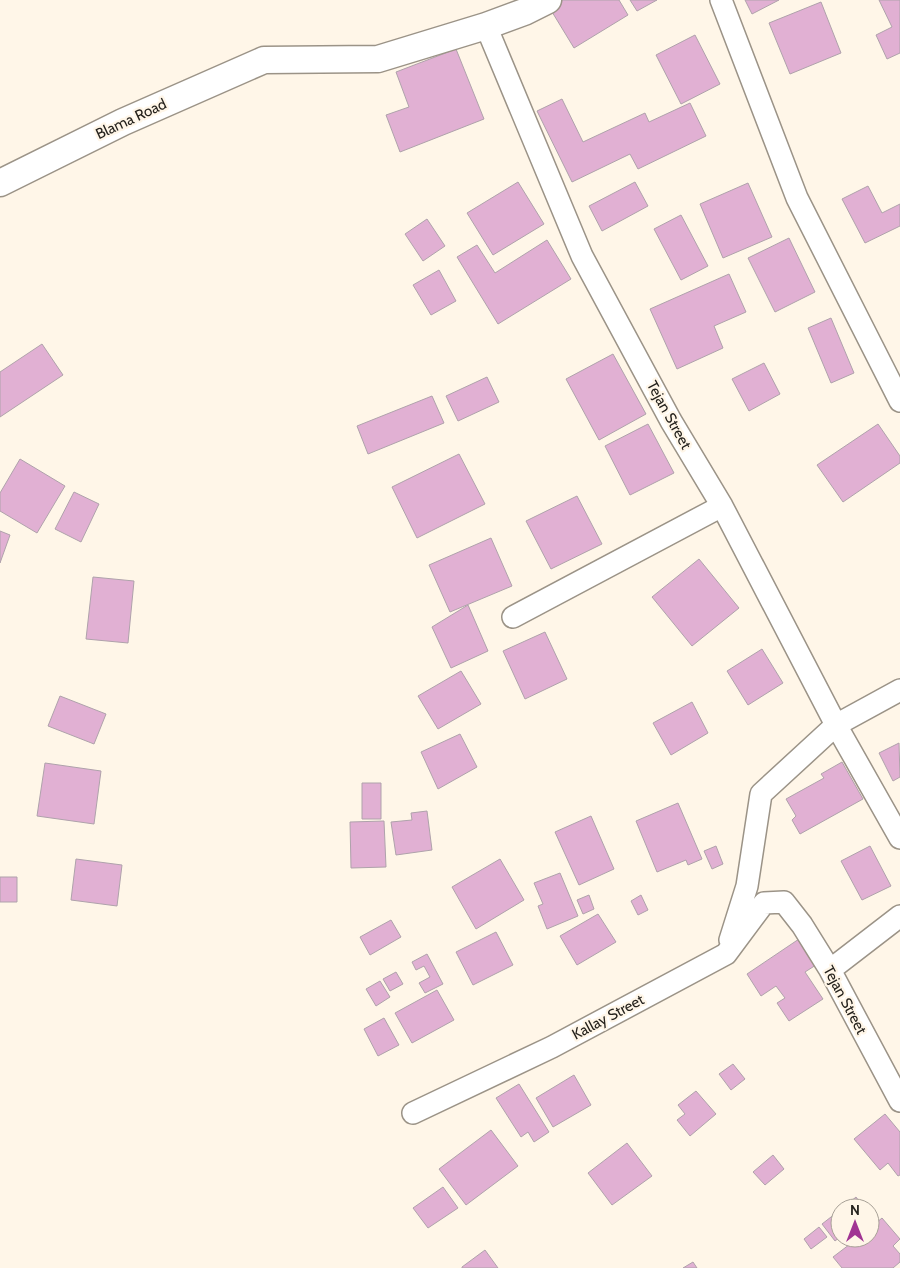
<svg xmlns="http://www.w3.org/2000/svg" width="900" height="1268" viewBox="0 0 900 1268" font-family="Cabin,sans-serif">
<style>
.building{fill:#e1b0d3;stroke:#afa2ab}
.lines{fill:none;stroke-linecap:round;stroke-linejoin:round}
.minor-casing{stroke:#9b9387;stroke-width:24}
.tertiary-casing{stroke:#9b9387;stroke-width:29}
.minor{stroke:#fff;stroke-width:21}
.tertiary{stroke:#fff;stroke-width:26}
.labels{text-anchor:middle;stroke-width:4.5;stroke-linejoin:round;paint-order:stroke}
.street-label{font-size:15px;fill:#25221d;stroke:#fff6e8}
</style>
<rect width="100%" height="100%" fill="#fff6e8"/>
<path class="building" d="M 549,0 L 619,0 L 628,15 L 574,48 L 546,2 Z
M 630,0 L 657,0 L 637,11 Z
M 745,0 L 779,0 L 752,14 Z
M 879,0 L 900,0 L 900,53 L 887,59 L 876,35 L 892,27 Z
M 821,2 L 841,53 L 790,74 L 769,23 Z
M 695,35 L 720,84 L 681,104 L 656,55 Z
M 456,49 L 484,119 L 400,152 L 386,115 L 409,107 L 396,72 Z
M 562,99 L 583,142 L 645,113 L 649,122 L 690,103 L 706,136 L 638,169 L 630,154 L 572,182 L 537,111 Z
M 518,182 L 544,224 L 493,255 L 467,213 Z
M 635,182 L 648,206 L 602,231 L 589,206 Z
M 748,183 L 772,237 L 723,258 L 700,204 Z
M 868,186 L 882,213 L 900,204 L 900,226 L 865,243 L 842,199 Z
M 681,215 L 708,266 L 681,280 L 654,229 Z
M 427,219 L 445,246 L 423,261 L 405,234 Z
M 789,238 L 815,292 L 775,312 L 748,258 Z
M 547,240 L 571,279 L 498,324 L 457,257 L 477,245 L 495,273 Z
M 439,270 L 456,301 L 431,315 L 413,285 Z
M 729,274 L 746,312 L 714,326 L 723,348 L 677,369 L 650,309 Z
M 831,318 L 854,373 L 831,383 L 808,328 Z
M 42,344 L 63,375 L 0,417 L 0,372 Z
M 613,354 L 646,414 L 599,440 L 566,379 Z
M 764,363 L 780,394 L 749,411 L 732,379 Z
M 487,377 L 499,402 L 458,421 L 446,396 Z
M 432,396 L 444,423 L 368,454 L 357,426 Z
M 648,424 L 674,473 L 630,495 L 605,446 Z
M 878,424 L 900,456 L 900,463 L 843,502 L 817,465 Z
M 459,454 L 485,504 L 417,538 L 392,487 Z
M 20,459 L 65,486 L 37,533 L 0,511 L 0,493 Z
M 74,492 L 99,504 L 81,542 L 55,529 Z
M 577,496 L 602,544 L 551,569 L 526,521 Z
M 0,531 L 10,535 L 0,563 Z
M 491,538 L 512,586 L 450,612 L 429,565 Z
M 699,559 L 739,608 L 692,646 L 652,597 Z
M 93,577 L 134,581 L 128,643 L 86,639 Z
M 468,605 L 488,651 L 451,668 L 432,627 Z
M 545,632 L 567,679 L 525,699 L 503,651 Z
M 762,649 L 783,683 L 748,705 L 727,671 Z
M 461,671 L 481,704 L 438,729 L 418,696 Z
M 60,696 L 106,714 L 94,744 L 48,726 Z
M 692,702 L 708,733 L 671,755 L 653,723 Z
M 460,734 L 477,767 L 438,789 L 421,752 Z
M 899,743 L 900,777 L 893,781 L 879,753 Z
M 842,762 L 863,799 L 800,834 L 792,820 L 796,816 L 786,799 L 824,778 L 821,774 Z
M 45,763 L 101,771 L 94,824 L 37,816 Z
M 362,783 L 381,783 L 381,819 L 362,819 Z
M 678,803 L 702,859 L 688,865 L 686,860 L 657,872 L 636,821 Z
M 427,811 L 432,850 L 396,855 L 391,822 L 412,820 L 411,813 Z
M 591,816 L 614,869 L 579,885 L 555,832 Z
M 384,821 L 386,867 L 351,868 L 350,822 Z
M 716,846 L 723,864 L 712,869 L 704,851 Z
M 870,846 L 891,886 L 862,900 L 841,861 Z
M 76,859 L 122,865 L 117,906 L 71,900 Z
M 500,859 L 524,900 L 476,929 L 452,887 Z
M 560,873 L 578,916 L 547,929 L 538,906 L 543,904 L 534,883 Z
M 0,877 L 17,877 L 17,902 L 0,902 Z
M 589,895 L 594,909 L 583,914 L 577,900 Z
M 641,895 L 648,910 L 638,915 L 631,901 Z
M 598,914 L 616,942 L 577,965 L 560,936 Z
M 391,920 L 401,937 L 370,955 L 360,937 Z
M 496,932 L 513,965 L 473,985 L 456,952 Z
M 799,939 L 816,965 L 805,972 L 823,999 L 789,1021 L 777,1003 L 785,998 L 776,986 L 761,996 L 747,974 Z
M 427,954 L 443,984 L 425,993 L 419,983 L 430,977 L 424,966 L 416,970 L 412,962 Z
M 396,972 L 403,984 L 390,991 L 383,979 Z
M 380,981 L 390,997 L 376,1006 L 366,989 Z
M 437,990 L 454,1020 L 412,1043 L 395,1013 Z
M 384,1018 L 399,1045 L 378,1056 L 364,1029 Z
M 733,1064 L 745,1079 L 731,1090 L 719,1074 Z
M 574,1075 L 591,1105 L 553,1127 L 536,1098 Z
M 519,1084 L 549,1132 L 534,1142 L 528,1132 L 521,1137 L 496,1098 Z
M 696,1091 L 716,1114 L 690,1136 L 677,1120 L 685,1114 L 678,1105 Z
M 885,1114 L 900,1132 L 900,1175 L 898,1176 L 888,1163 L 880,1170 L 854,1139 Z
M 491,1130 L 518,1166 L 466,1205 L 439,1169 Z
M 627,1143 L 652,1176 L 612,1205 L 588,1173 Z
M 773,1155 L 784,1169 L 765,1185 L 753,1172 Z
M 443,1187 L 458,1208 L 428,1228 L 413,1208 Z
M 856,1197 L 864,1208 L 843,1208 Z
M 840,1210 L 840,1237 L 835,1241 L 822,1224 Z
M 882,1218 L 900,1239 L 893,1246 L 900,1254 L 900,1262 L 893,1268 L 842,1268 L 833,1257 L 858,1238 L 870,1238 L 870,1228 Z
M 819,1227 L 827,1237 L 811,1249 L 804,1239 Z
M 485,1250 L 498,1268 L 462,1268 L 462,1267 Z
M 693,1262 L 697,1268 L 683,1268 Z"/>
<g class="lines">
<g class="minor-casing">
<path id="minor" d="M 721,0 L 797,198 L 900,401
M 486,26 L 582,256 L 671,421 L 722,506 L 836,725 L 900,838
M 513,617 L 722,506
M 730,940 L 747,886 L 761,794 L 836,725 L 900,690
M 830,970 L 900,916
M 413,1113 L 552,1047 L 726,954 L 764,903 L 784,902 L 802,925 L 830,970 L 900,1101"/>
</g>
<g class="tertiary-casing">
<path id="tertiary" d="M 0,183 L 123,122 L 264,60 L 378,59 L 486,26 L 524,12 L 548,0"/>
</g>
<use href="#minor" class="minor"/>
<use href="#tertiary" class="tertiary"/>
</g>
<g class="labels">
<g class="street-label">
<text transform="translate(131 119) rotate(-25)" y="5">Blama Road</text>
<text transform="translate(669 415) rotate(61)" y="5">Tejan Street</text>
<text transform="translate(845 1000) rotate(62)" y="5">Tejan Street</text>
<text transform="translate(608 1017) rotate(-28)" y="5">Kallay Street</text>
</g>
</g>
<g transform="translate(855 1223)"><circle r="24" fill="#fff6e8" stroke="#a8a197"/>
<path d="M0-4L9 19L0 12L-9 19Z" fill="#a13493"/>
<text y="-8" font-size="14" font-weight="bold" text-anchor="middle" fill="#25221d">N</text>
</g>
</svg>
